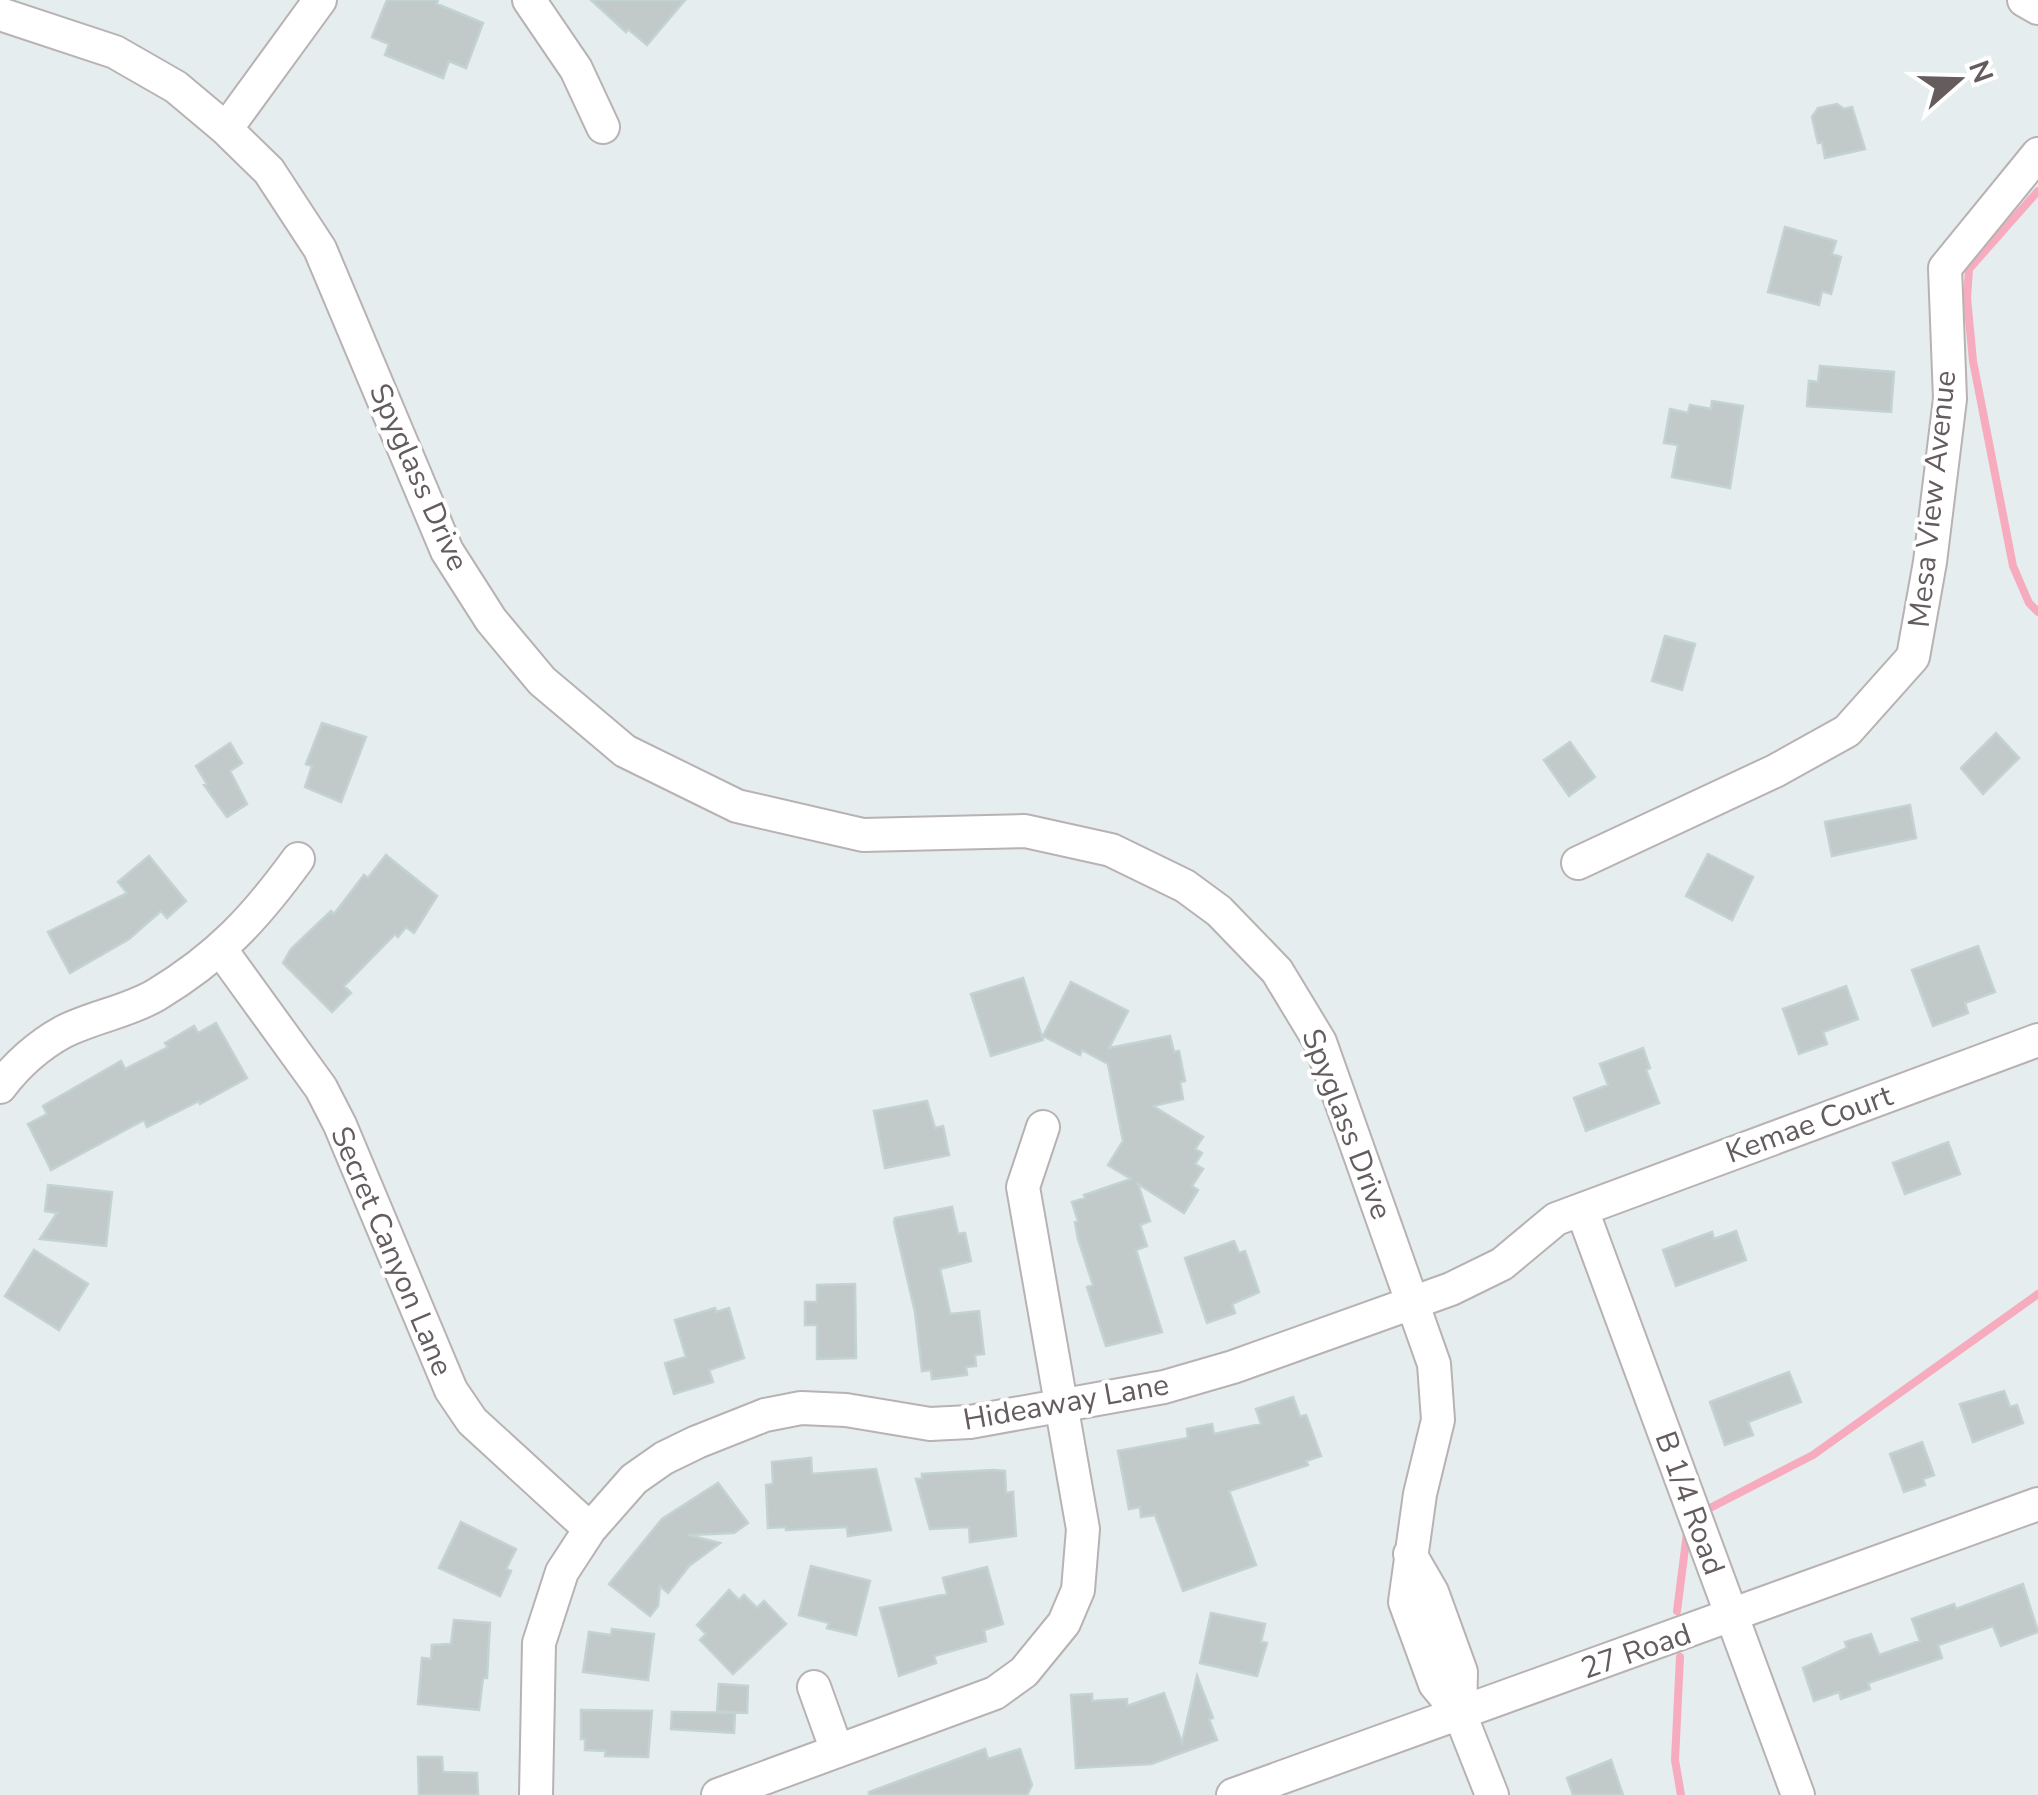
<svg xmlns="http://www.w3.org/2000/svg" width="2038" height="1795" viewBox="0 0 2038 1795" font-family="'Nunito Sans',sans-serif">
<style>
.lines{fill:none;stroke-linecap:round;stroke-linejoin:round}
.stream{stroke:#f7abbe;stroke-width:8}
.building{fill:#c1c9c9;stroke:#c3d2d2;stroke-width:2.5}
.minor-casing{stroke:#b8b2b2;stroke-width:36}
.minor{stroke:#fff;stroke-width:32}
.labels{text-anchor:middle;stroke-width:8;stroke-linejoin:round;paint-order:stroke}
.street-label{font-size:30px;fill:#645c5d;stroke:#fff}
</style>
<rect width="100%" height="100%" fill="#e5edee"/>
<g class="lines">
<path class="stream" d="M 2038,191 L 1969,269 L 1967,298 L 1973,361 L 2013,566 L 2029,603 L 2038,612
M 1710,1508 L 1813,1455 L 2038,1294
M 1677,1611 L 1687,1533
M 1680,1657 L 1675,1760 L 1681,1795"/>
</g>
<path class="building" d="M 387,0 L 438,0 L 437,4 L 483,23 L 466,68 L 449,61 L 443,78 L 385,55 L 389,44 L 372,37 Z
M 591,0 L 685,0 L 647,45 L 628,29 L 626,32 Z
M 1837,104 L 1844,109 L 1852,107 L 1865,149 L 1825,158 L 1822,142 L 1818,143 L 1812,117 L 1818,108 Z
M 1785,227 L 1836,241 L 1832,254 L 1841,257 L 1831,294 L 1822,291 L 1819,305 L 1768,292 Z
M 1820,366 L 1894,372 L 1891,412 L 1807,406 L 1809,381 L 1818,382 Z
M 1712,401 L 1743,406 L 1730,488 L 1672,477 L 1678,445 L 1664,443 L 1670,409 L 1688,413 L 1690,405 L 1711,409 Z
M 1665,636 L 1695,644 L 1682,690 L 1652,681 Z
M 322,723 L 366,737 L 341,802 L 305,787 L 312,766 L 306,764 Z
M 1996,733 L 2019,758 L 1983,794 L 1961,768 Z
M 1570,742 L 1595,777 L 1569,796 L 1544,760 Z
M 230,743 L 242,763 L 230,771 L 247,804 L 227,817 L 204,785 L 207,784 L 196,766 Z
M 1910,805 L 1916,838 L 1832,856 L 1825,822 Z
M 1708,854 L 1753,877 L 1732,920 L 1686,896 Z
M 386,855 L 437,896 L 414,933 L 406,927 L 398,937 L 395,934 L 344,986 L 351,993 L 332,1012 L 283,963 L 291,949 L 331,911 L 334,914 L 364,875 L 368,878 Z
M 149,856 L 186,901 L 167,918 L 161,911 L 129,939 L 70,973 L 48,932 L 127,893 L 118,882 Z
M 1978,946 L 1995,992 L 1965,1003 L 1968,1013 L 1933,1026 L 1912,970 Z
M 1023,978 L 1043,1040 L 991,1056 L 971,994 Z
M 1071,982 L 1128,1011 L 1109,1048 L 1170,1036 L 1174,1052 L 1179,1051 L 1185,1081 L 1180,1082 L 1183,1099 L 1153,1106 L 1203,1137 L 1195,1149 L 1202,1153 L 1195,1164 L 1203,1169 L 1192,1186 L 1198,1190 L 1184,1213 L 1138,1184 L 1150,1221 L 1140,1225 L 1147,1246 L 1136,1250 L 1162,1332 L 1106,1346 L 1087,1287 L 1093,1285 L 1078,1239 L 1075,1222 L 1078,1221 L 1072,1202 L 1085,1198 L 1084,1195 L 1131,1179 L 1108,1165 L 1123,1141 L 1108,1064 L 1082,1050 L 1080,1055 L 1043,1036 Z
M 1846,986 L 1858,1019 L 1823,1032 L 1827,1044 L 1799,1054 L 1783,1009 Z
M 216,1023 L 247,1078 L 200,1104 L 199,1101 L 147,1127 L 144,1120 L 51,1170 L 28,1124 L 47,1114 L 43,1106 L 121,1061 L 125,1069 L 168,1047 L 165,1043 L 194,1026 L 198,1033 Z
M 1643,1048 L 1650,1068 L 1646,1070 L 1659,1103 L 1586,1131 L 1574,1098 L 1608,1085 L 1600,1064 Z
M 927,1101 L 935,1128 L 943,1126 L 949,1155 L 885,1168 L 874,1111 Z
M 1948,1142 L 1960,1174 L 1905,1194 L 1893,1163 Z
M 48,1185 L 112,1192 L 106,1246 L 40,1239 L 57,1213 L 45,1211 Z
M 952,1207 L 958,1234 L 965,1233 L 971,1261 L 940,1269 L 950,1314 L 979,1311 L 984,1354 L 975,1355 L 976,1366 L 966,1367 L 967,1375 L 932,1379 L 931,1370 L 922,1371 L 915,1312 L 894,1222 L 895,1218 Z
M 1736,1231 L 1746,1260 L 1676,1286 L 1663,1250 L 1712,1232 L 1714,1239 Z
M 1234,1241 L 1239,1253 L 1245,1251 L 1259,1292 L 1232,1304 L 1235,1313 L 1207,1323 L 1185,1258 Z
M 34,1250 L 88,1284 L 59,1330 L 5,1296 Z
M 855,1284 L 856,1358 L 817,1359 L 817,1325 L 805,1325 L 805,1302 L 817,1302 L 817,1285 Z
M 715,1308 L 716,1312 L 729,1308 L 744,1358 L 709,1370 L 713,1382 L 674,1394 L 665,1363 L 686,1357 L 675,1320 Z
M 1789,1372 L 1801,1402 L 1748,1422 L 1753,1435 L 1725,1445 L 1710,1402 Z
M 2004,1391 L 2010,1407 L 2017,1405 L 2023,1423 L 1973,1442 L 1960,1404 Z
M 1293,1397 L 1300,1417 L 1306,1415 L 1321,1456 L 1306,1461 L 1308,1465 L 1229,1491 L 1256,1565 L 1183,1591 L 1155,1515 L 1141,1517 L 1140,1507 L 1129,1509 L 1118,1451 L 1188,1438 L 1187,1429 L 1212,1424 L 1214,1434 L 1261,1424 L 1256,1409 Z
M 1922,1442 L 1934,1475 L 1923,1479 L 1925,1485 L 1904,1492 L 1890,1454 Z
M 811,1458 L 812,1474 L 876,1469 L 891,1530 L 848,1536 L 847,1527 L 786,1530 L 786,1527 L 768,1528 L 766,1485 L 773,1484 L 772,1462 Z
M 993,1470 L 1005,1471 L 1006,1493 L 1013,1492 L 1016,1536 L 970,1542 L 969,1527 L 930,1529 L 916,1479 L 922,1479 L 922,1474 Z
M 718,1483 L 748,1523 L 734,1533 L 688,1535 L 720,1543 L 689,1566 L 668,1593 L 660,1586 L 658,1606 L 650,1616 L 609,1584 L 662,1519 Z
M 461,1522 L 516,1549 L 506,1569 L 511,1571 L 500,1596 L 439,1568 Z
M 811,1566 L 870,1581 L 856,1635 L 827,1628 L 829,1623 L 799,1615 Z
M 987,1567 L 1003,1624 L 984,1630 L 986,1641 L 934,1656 L 936,1663 L 899,1676 L 880,1608 L 947,1594 L 943,1578 Z
M 2023,1584 L 2038,1632 L 2001,1646 L 1993,1626 L 1938,1645 L 1942,1658 L 1868,1683 L 1870,1689 L 1841,1699 L 1839,1692 L 1814,1701 L 1803,1668 L 1847,1648 L 1845,1642 L 1871,1634 L 1879,1655 L 1920,1641 L 1912,1619 L 1954,1604 L 1956,1609 Z
M 729,1590 L 739,1600 L 744,1595 L 757,1608 L 764,1601 L 786,1624 L 733,1674 L 700,1640 L 706,1634 L 697,1625 Z
M 1211,1613 L 1265,1624 L 1261,1642 L 1267,1643 L 1257,1676 L 1200,1663 Z
M 454,1620 L 490,1623 L 487,1678 L 483,1678 L 479,1710 L 418,1704 L 422,1658 L 431,1659 L 432,1645 L 451,1644 Z
M 612,1629 L 654,1634 L 648,1680 L 583,1672 L 589,1632 L 611,1635 Z
M 1197,1676 L 1213,1718 L 1209,1719 L 1217,1740 L 1151,1764 L 1076,1768 L 1071,1695 L 1092,1694 L 1092,1701 L 1127,1699 L 1127,1706 L 1164,1693 L 1182,1743 Z
M 719,1684 L 748,1686 L 747,1713 L 717,1711 Z
M 581,1710 L 652,1711 L 648,1757 L 605,1756 L 606,1751 L 585,1750 L 585,1739 L 581,1739 Z
M 672,1712 L 735,1713 L 734,1733 L 671,1729 Z
M 985,1749 L 988,1759 L 1020,1749 L 1032,1785 L 1027,1795 L 869,1795 L 869,1792 Z
M 418,1757 L 442,1757 L 443,1772 L 477,1773 L 478,1795 L 419,1795 Z
M 1611,1760 L 1623,1795 L 1573,1795 L 1567,1778 Z"/>
<g class="lines">
<g class="minor-casing">
<path id="minor" d="M 529,0 L 576,69 L 603,127
M 2024,0 L 2038,8
M 0,14 L 115,52 L 176,87 L 226,129 L 269,171 L 320,249 L 447,551 L 491,620 L 542,681 L 625,751 L 737,806 L 863,835 L 1025,831 L 1111,850 L 1185,886 L 1219,911 L 1277,971 L 1320,1042 L 1434,1364 L 1438,1420 L 1420,1494 L 1405,1602 L 1435,1684 L 1460,1714 L 1492,1795
M 226,129 L 320,0
M 1578,863 L 1775,771 L 1847,731 L 1913,657 L 1930,562 L 1950,399 L 1945,268 L 2038,154
M 221,950 L 321,1088 L 340,1125 L 451,1390 L 472,1421 L 590,1529
M 0,1087 C 16,1066 39,1045 63,1032 C 92,1017 127,1012 156,995 C 219,957 255,918 298,859
M 1582,1210 L 1798,1795
M 1410,1554 L 1432,1592 L 1461,1672 L 1460,1714
M 814,1687 L 837,1751
M 536,1795 L 539,1643 L 562,1572 L 590,1529 L 634,1479 L 664,1458 L 697,1442 L 765,1415 L 801,1408 L 846,1410 L 930,1424 L 970,1422 L 1164,1387 L 1233,1367 L 1451,1289 L 1502,1264 L 1556,1219 L 2038,1040
M 718,1795 L 995,1693 L 1024,1672 L 1064,1623 L 1078,1590 L 1083,1529 L 1023,1187 L 1043,1127
M 1233,1795 L 2038,1504"/>
</g>
<use href="#minor" class="minor"/>
</g>
<g class="labels">
<g class="street-label">
<text transform="translate(419 477) rotate(66)" y="10">Spyglass Drive</text>
<text transform="translate(1932 499) rotate(-84)" y="10">Mesa View Avenue</text>
<text transform="translate(1347 1124) rotate(69)" y="10">Spyglass Drive</text>
<text transform="translate(1809 1124) rotate(-20)" y="10">Kemae Court</text>
<text transform="translate(392 1251) rotate(67)" y="10">Secret Canyon Lane</text>
<text transform="translate(1066 1402) rotate(-10)" y="10">Hideaway Lane</text>
<text transform="translate(1690 1503) rotate(70)" y="10">B 1/4 Road</text>
<text transform="translate(1636 1651) rotate(-19)" y="10">27 Road</text>
</g>
</g>
<g transform="translate(1958 80) rotate(70)" stroke="#ffffff" stroke-width="8" paint-order="stroke">
<path d="M0-8L18 38L0 25L-18 38Z" fill="#645c5d"/>
<text y="-15" font-size="28" font-weight="bold" text-anchor="middle" fill="#645c5d">N</text>
</g>
</svg>
